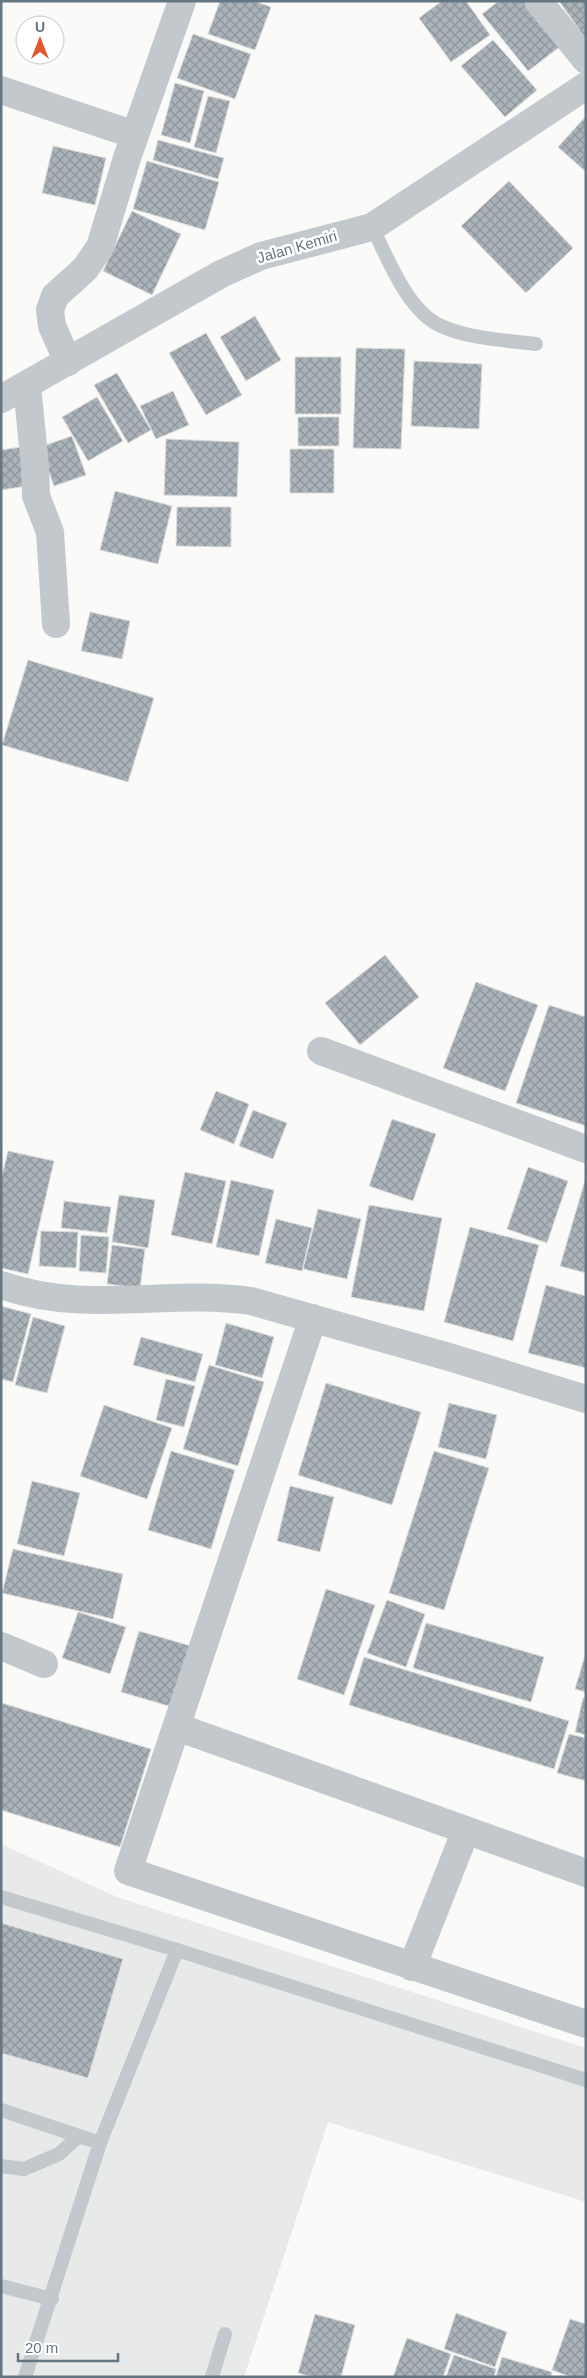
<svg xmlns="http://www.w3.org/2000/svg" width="587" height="2378" viewBox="0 0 587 2378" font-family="Arial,sans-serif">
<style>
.built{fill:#e8e9e9}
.building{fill:url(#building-cross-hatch);stroke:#dcdcda}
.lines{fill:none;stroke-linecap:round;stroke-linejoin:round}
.service{stroke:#c3c8cc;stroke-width:14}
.minor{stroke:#c3c8cc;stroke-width:28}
.tertiary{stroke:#c3c8cc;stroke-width:28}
.labels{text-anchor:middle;stroke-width:5;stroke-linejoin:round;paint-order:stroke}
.street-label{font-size:15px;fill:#657683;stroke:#fff}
</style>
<defs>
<pattern id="building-cross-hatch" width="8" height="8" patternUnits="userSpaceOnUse" patternTransform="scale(1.25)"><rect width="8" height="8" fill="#aab3b9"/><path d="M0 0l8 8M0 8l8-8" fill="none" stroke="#8e969c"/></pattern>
</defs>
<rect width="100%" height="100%" fill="#fafaf8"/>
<path class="built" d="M 1,1844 L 117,1897 L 586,2048 L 586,2202 L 328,2122 L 244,2377 L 1,2377 Z"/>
<path class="building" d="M 220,1 L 254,1 L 271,7 L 255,50 L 208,34 Z
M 442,1 L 466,1 L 490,35 L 451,62 L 419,18 Z
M 499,1 L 534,1 L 566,42 L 528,71 L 482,14 Z
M 559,1 L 586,1 L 586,39 Z
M 193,34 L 251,54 L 235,99 L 177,78 Z
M 493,40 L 537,90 L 505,117 L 461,66 Z
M 175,83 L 204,91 L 190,143 L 161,135 Z
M 208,96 L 230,101 L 216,153 L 194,147 Z
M 586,116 L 586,172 L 558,147 Z
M 158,140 L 224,158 L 218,179 L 153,160 Z
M 53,146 L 106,158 L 95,205 L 42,193 Z
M 147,161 L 219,182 L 205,230 L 133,209 Z
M 509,181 L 573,248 L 526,293 L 461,226 Z
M 132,211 L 181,234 L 152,295 L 103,271 Z
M 255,316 L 281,360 L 246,381 L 220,337 Z
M 206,333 L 242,395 L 206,415 L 169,353 Z
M 356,348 L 405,349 L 401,449 L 353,448 Z
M 295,357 L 341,357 L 341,414 L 295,414 Z
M 414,361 L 482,364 L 479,429 L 411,426 Z
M 117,373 L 151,430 L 128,443 L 94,385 Z
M 173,391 L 189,425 L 156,439 L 140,406 Z
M 97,397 L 123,441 L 88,461 L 62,417 Z
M 298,417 L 339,417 L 339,446 L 298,446 Z
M 72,436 L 86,475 L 54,486 L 40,447 Z
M 166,439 L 239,442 L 237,497 L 164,495 Z
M 21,447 L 27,486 L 1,490 L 1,450 Z
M 290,449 L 334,449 L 334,493 L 290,493 Z
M 115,491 L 172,506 L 158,564 L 100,550 Z
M 177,507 L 231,507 L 231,547 L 176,546 Z
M 90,612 L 130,621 L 122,659 L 81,651 Z
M 28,660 L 154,698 L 128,782 L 2,745 Z
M 385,955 L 419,997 L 360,1045 L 325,1003 Z
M 476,982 L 538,1005 L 505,1091 L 443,1068 Z
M 549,1005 L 586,1017 L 586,1126 L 516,1103 Z
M 216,1091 L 249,1104 L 234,1144 L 200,1130 Z
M 253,1110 L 287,1123 L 273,1159 L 239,1146 Z
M 392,1119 L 436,1134 L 413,1201 L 369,1186 Z
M 8,1151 L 54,1161 L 28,1274 L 1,1268 L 1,1180 Z
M 528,1167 L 568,1181 L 547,1243 L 507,1229 Z
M 185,1172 L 226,1181 L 212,1244 L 171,1235 Z
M 586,1177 L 586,1273 L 560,1266 Z
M 231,1180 L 274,1190 L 259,1256 L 216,1247 Z
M 119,1195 L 155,1200 L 148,1248 L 112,1242 Z
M 64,1201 L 111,1207 L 107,1233 L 61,1228 Z
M 369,1205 L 442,1218 L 424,1311 L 351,1297 Z
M 318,1209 L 361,1219 L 347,1279 L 303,1269 Z
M 276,1219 L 312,1228 L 302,1271 L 265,1263 Z
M 470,1227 L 539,1245 L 513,1341 L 444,1322 Z
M 41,1231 L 78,1232 L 76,1268 L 39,1266 Z
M 81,1235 L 109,1237 L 106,1273 L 79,1271 Z
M 112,1245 L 145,1249 L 140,1288 L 107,1284 Z
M 546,1285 L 586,1296 L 586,1368 L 528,1353 Z
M 1,1306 L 31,1314 L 13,1382 L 1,1379 Z
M 33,1317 L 65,1326 L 47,1393 L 15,1385 Z
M 226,1323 L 274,1337 L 262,1378 L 215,1365 Z
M 141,1337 L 203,1354 L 195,1382 L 133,1365 Z
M 209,1365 L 264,1382 L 238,1466 L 183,1449 Z
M 166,1379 L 195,1386 L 184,1427 L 156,1420 Z
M 326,1383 L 421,1412 L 392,1505 L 298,1475 Z
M 449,1403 L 497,1415 L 486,1459 L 438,1447 Z
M 104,1405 L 172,1428 L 147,1499 L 80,1476 Z
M 171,1451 L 235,1470 L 211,1549 L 148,1530 Z
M 434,1451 L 489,1468 L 444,1610 L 389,1593 Z
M 32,1481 L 80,1493 L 64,1556 L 17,1544 Z
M 290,1486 L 334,1497 L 320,1552 L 277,1541 Z
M 13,1549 L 123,1574 L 113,1619 L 2,1593 Z
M 326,1589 L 375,1605 L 344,1695 L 297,1679 Z
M 387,1600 L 425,1614 L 406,1667 L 367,1653 Z
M 78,1612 L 126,1627 L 110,1674 L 62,1658 Z
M 426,1623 L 544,1657 L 531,1702 L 413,1668 Z
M 139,1631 L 198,1648 L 179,1709 L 121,1692 Z
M 586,1652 L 586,1692 L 575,1689 Z
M 364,1657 L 569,1721 L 554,1769 L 349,1705 Z
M 583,1698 L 586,1698 L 586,1735 L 575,1732 Z
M 2,1703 L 151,1749 L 120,1847 L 1,1810 Z
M 569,1734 L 586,1738 L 586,1781 L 557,1773 Z
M 1,1923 L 123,1959 L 88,2078 L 1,2053 Z
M 456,2313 L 507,2332 L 495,2367 L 444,2349 Z
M 315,2314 L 355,2325 L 341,2377 L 313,2377 L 298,2373 Z
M 570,2319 L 586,2324 L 586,2377 L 571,2377 L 552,2370 Z
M 407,2338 L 451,2354 L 443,2377 L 393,2377 Z
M 454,2355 L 496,2369 L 494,2377 L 446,2377 Z
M 502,2357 L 552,2372 L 551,2377 L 496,2377 Z"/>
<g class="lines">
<path class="service" d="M 372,227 C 388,258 407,311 441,326 C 470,339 505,340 536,344
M 1,1897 L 177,1950 L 586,2080
M 1,2110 L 100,2143
M 1,2166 L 24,2169 L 59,2154 L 79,2136
M 1,2286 L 52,2299
M 25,2377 L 100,2143 L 177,1950
M 212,2377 L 225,2334"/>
<path class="minor" d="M 538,1 L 586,60
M 1,90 L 135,135
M 68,362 L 52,326 L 50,310 L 55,296 L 85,269 L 100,247 L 127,158 L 182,1
M 27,386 L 35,466 L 36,496 L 50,532 L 56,624
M 321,1051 L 586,1149
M 1,1285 C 88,1315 164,1289 251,1301 L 449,1357 L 586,1399
M 313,1318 L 128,1871 L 586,2024
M 1,1646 L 44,1664
M 177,1727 L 586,1873
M 412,1967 L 466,1830"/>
<path class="tertiary" d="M 1,399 L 221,274 L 261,256 L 372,227 L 586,86"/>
</g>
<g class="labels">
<g class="street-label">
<text transform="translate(297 247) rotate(-16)" y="5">Jalan Kemiri</text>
</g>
</g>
<rect width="587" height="2378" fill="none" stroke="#657683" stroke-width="5"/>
<g transform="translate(40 40)"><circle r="24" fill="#ffffff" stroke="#c1c8cd"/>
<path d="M0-4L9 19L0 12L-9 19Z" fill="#e4572e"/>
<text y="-8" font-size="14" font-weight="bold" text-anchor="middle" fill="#657683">U</text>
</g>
<path d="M18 2353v8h100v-8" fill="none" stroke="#657683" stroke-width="2.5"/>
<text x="25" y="2353" font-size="15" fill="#657683" stroke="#ffffff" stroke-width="4" paint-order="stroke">20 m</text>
</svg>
